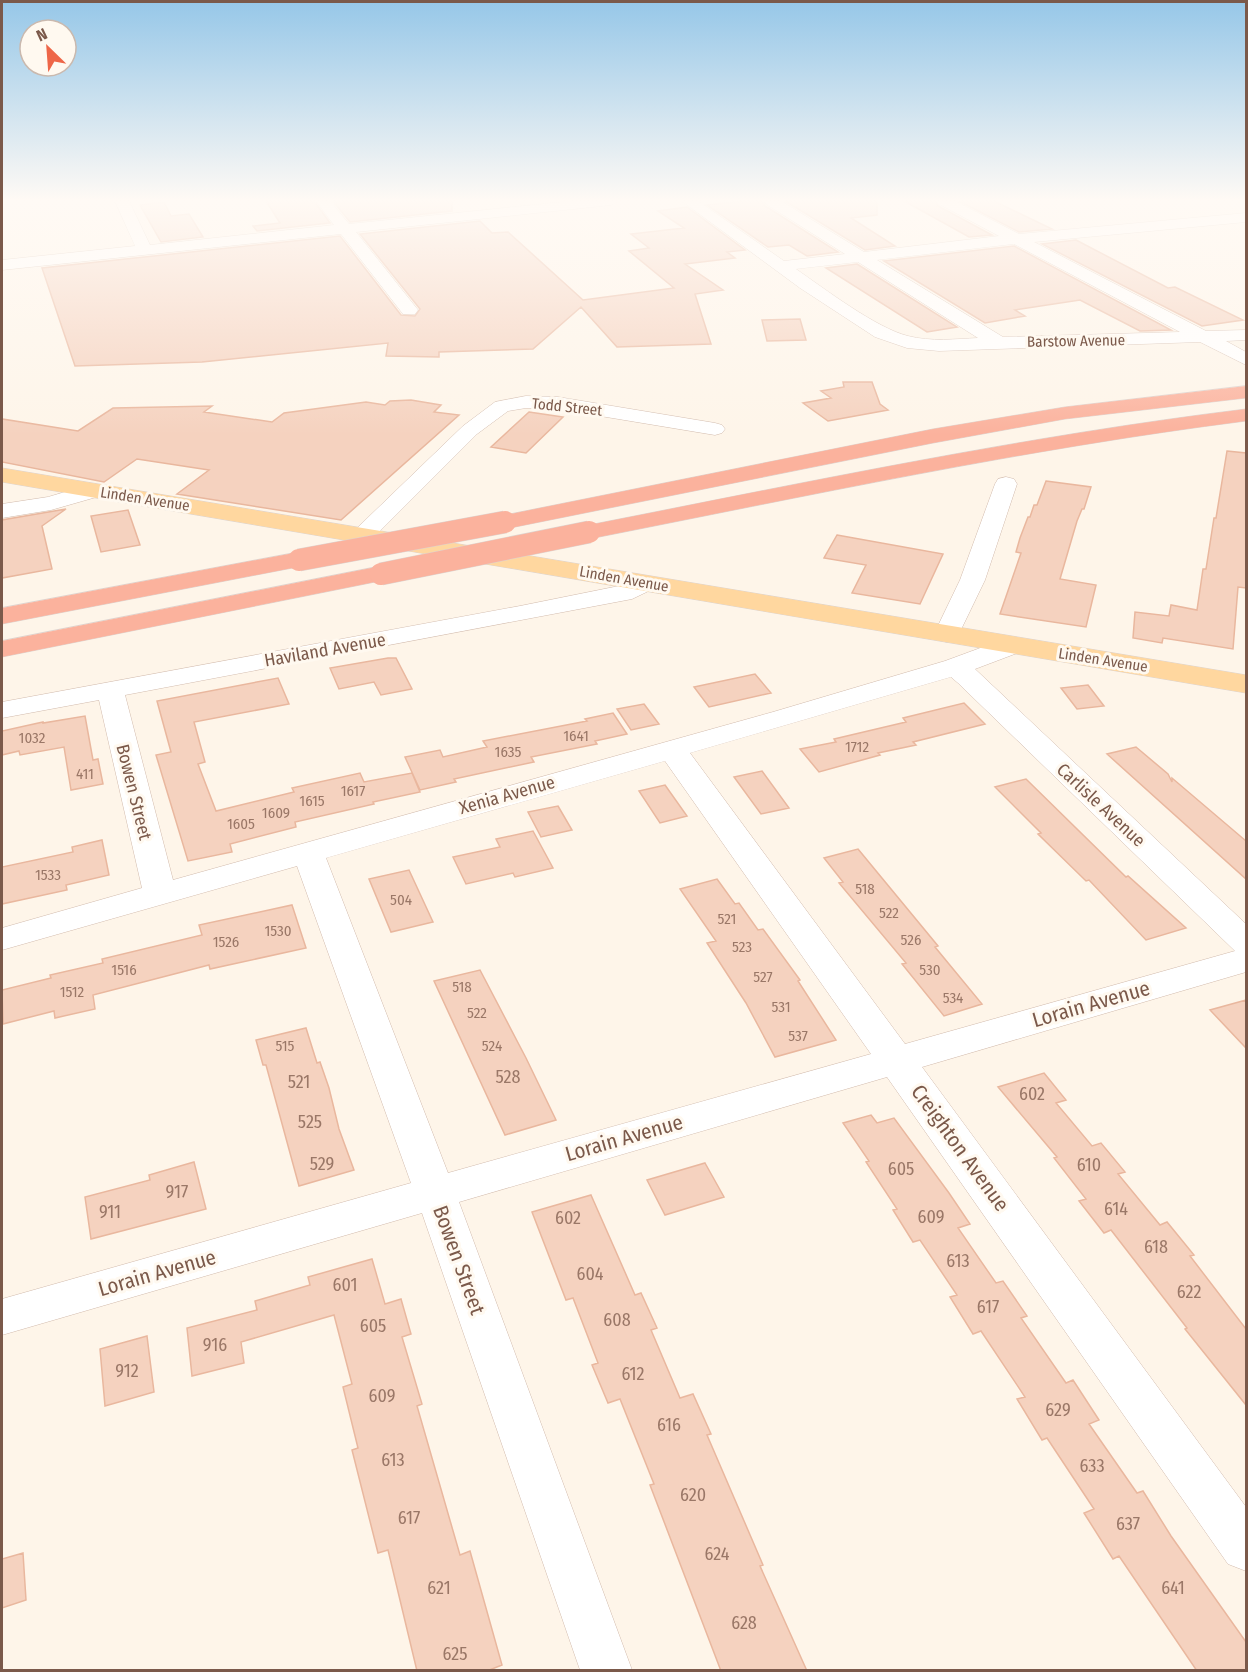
<svg xmlns="http://www.w3.org/2000/svg" width="1248" height="1672" viewBox="0 0 1248 1672" font-family="'Fira Sans Condensed',sans-serif">
<style>
.building{fill:#f5d2bf;stroke:#e9b79e;stroke-width:1.5}
.lines{fill:none;stroke-linecap:round;stroke-linejoin:round}
.minor-casing{stroke:#d2bbad;stroke-width:1}
.major-casing{stroke:#ddd4d0;stroke-width:1}
.highway-casing{stroke:#ddd4d0;stroke-width:1}
.minor{fill:#fff;fill-rule:evenodd}
.major{fill:#ffd79f;fill-rule:evenodd}
.highway{fill:#fbb29d;fill-rule:evenodd}
.highway-bridge-casing{stroke:#ddd4d0;stroke-width:23;stroke-linecap:butt}
.highway-bridge{stroke:#fbb29d;stroke-width:22}
.labels{text-anchor:middle;stroke-width:6;stroke-linejoin:round;paint-order:stroke}
.far-street-label{font-size:15px;fill:#7b594a;stroke:#fff9f0}
.number-label{font-size:15px;fill:#9a7767}
.street-label{font-size:18px;fill:#7b594a;stroke:#fff9f0}
.near-number-label{font-size:18px;fill:#9a7767}
.near-street-label{font-size:21px;fill:#7b594a;stroke:#fff9f0}
</style>
<rect width="100%" height="100%" fill="#fef5e9"/>
<path class="building" d="M 266,201 L 314,201 L 330,223 L 257,231 L 253,226 L 280,223 Z
M 333,201 L 452,201 L 452,211 L 350,222 Z
M 743,201 L 762,201 L 765,206 L 838,252 L 807,256 L 789,245 L 768,247 L 707,205 Z
M 785,201 L 877,201 L 877,215 L 851,218 L 895,246 L 865,250 Z
M 904,201 L 935,201 L 938,206 L 992,235 L 969,237 Z
M 959,201 L 994,201 L 1052,229 L 1019,232 Z
M 164,202 L 171,216 L 189,214 L 203,237 L 161,242 L 140,205 Z
M 687,207 L 745,250 L 727,252 L 735,258 L 685,264 L 723,290 L 695,294 L 711,344 L 617,347 L 581,307 L 533,349 L 439,352 L 439,357 L 386,356 L 388,343 L 202,362 L 75,366 L 42,268 L 340,236 L 401,315 L 415,316 L 420,309 L 360,234 L 480,221 L 492,233 L 508,232 L 583,300 L 674,288 L 629,251 L 649,248 L 631,234 L 684,228 L 658,211 Z
M 1076,240 L 1168,288 L 1175,287 L 1243,320 L 1202,326 L 1042,244 Z
M 1014,246 L 1171,330 L 1140,331 L 1080,300 L 1015,310 L 1025,316 L 985,323 L 884,261 Z
M 857,264 L 957,327 L 927,332 L 826,268 Z
M 800,319 L 806,340 L 767,341 L 762,320 Z
M 843,382 L 872,382 L 880,404 L 888,410 L 828,421 L 803,403 L 831,398 L 821,391 L 844,387 Z
M 411,400 L 441,405 L 434,412 L 459,415 L 341,520 L 177,494 L 209,470 L 137,459 L 104,482 L 2,462 L 2,419 L 78,431 L 113,408 L 212,406 L 204,412 L 272,422 L 284,413 L 366,402 L 385,405 L 390,401 Z
M 529,412 L 563,417 L 526,453 L 491,447 Z
M 1227,451 L 1246,453 L 1246,588 L 1238,587 L 1233,649 L 1163,638 L 1162,643 L 1133,638 L 1135,612 L 1169,616 L 1171,605 L 1197,610 L 1203,569 L 1206,569 L 1214,518 L 1216,518 Z
M 1046,481 L 1091,487 L 1084,509 L 1082,509 L 1077,521 L 1060,579 L 1096,585 L 1086,627 L 1000,614 L 1021,553 L 1016,552 L 1020,538 L 1028,517 L 1030,517 L 1034,505 L 1037,505 Z
M 66,509 L 42,526 L 52,569 L 2,578 L 2,520 Z
M 128,510 L 140,545 L 101,552 L 91,516 Z
M 837,535 L 943,554 L 920,604 L 852,593 L 866,565 L 824,558 Z
M 388,658 L 396,658 L 412,689 L 381,695 L 374,682 L 339,689 L 330,668 Z
M 755,674 L 771,693 L 709,707 L 694,687 Z
M 278,678 L 289,704 L 194,722 L 205,762 L 198,764 L 216,811 L 294,792 L 292,788 L 360,773 L 364,782 L 412,773 L 420,792 L 373,802 L 374,804 L 295,822 L 296,827 L 230,844 L 232,852 L 188,861 L 156,755 L 171,752 L 157,701 Z
M 1088,685 L 1104,706 L 1077,709 L 1061,688 Z
M 964,703 L 985,724 L 913,742 L 916,745 L 878,753 L 880,755 L 819,772 L 800,749 L 836,742 L 834,739 L 906,722 L 903,718 Z
M 644,704 L 659,724 L 631,730 L 617,709 Z
M 613,713 L 627,734 L 595,741 L 597,744 L 531,757 L 534,762 L 454,779 L 456,782 L 420,790 L 405,757 L 440,750 L 443,757 L 487,747 L 483,741 L 587,721 L 585,719 Z
M 85,716 L 93,760 L 98,759 L 103,784 L 71,790 L 64,747 L 20,755 L 19,751 L 2,755 L 2,731 L 43,722 L 43,723 Z
M 1136,747 L 1168,774 L 1172,782 L 1172,778 L 1246,841 L 1246,879 L 1107,754 Z
M 762,771 L 789,808 L 761,814 L 734,777 Z
M 1026,779 L 1126,877 L 1128,876 L 1186,928 L 1146,940 L 1089,880 L 1086,881 L 1038,834 L 1041,833 L 995,787 Z
M 665,785 L 687,816 L 660,823 L 639,791 Z
M 558,806 L 572,830 L 541,837 L 528,812 Z
M 533,831 L 553,868 L 515,877 L 513,873 L 466,884 L 453,857 L 500,847 L 496,839 Z
M 102,840 L 109,875 L 66,885 L 67,890 L 2,904 L 2,867 L 73,852 L 72,847 Z
M 858,849 L 938,946 L 935,947 L 982,1004 L 944,1016 L 902,964 L 906,963 L 839,883 L 843,882 L 824,858 Z
M 409,870 L 433,922 L 391,932 L 369,879 Z
M 717,879 L 735,904 L 739,903 L 758,930 L 763,929 L 800,980 L 798,981 L 836,1040 L 775,1057 L 746,1003 L 707,943 L 716,941 L 680,889 Z
M 292,905 L 306,948 L 210,969 L 209,965 L 93,995 L 95,1009 L 55,1018 L 54,1011 L 3,1024 L 2,990 L 51,978 L 50,975 L 103,963 L 102,959 L 202,935 L 199,925 Z
M 480,970 L 526,1058 L 556,1120 L 505,1135 L 434,981 Z
M 1246,1000 L 1246,1048 L 1210,1010 Z
M 306,1028 L 317,1063 L 320,1062 L 329,1088 L 339,1129 L 354,1170 L 299,1186 L 266,1065 L 263,1065 L 256,1040 Z
M 1044,1073 L 1066,1100 L 1056,1103 L 1092,1146 L 1101,1143 L 1125,1172 L 1118,1174 L 1160,1225 L 1167,1222 L 1194,1255 L 1190,1256 L 1246,1329 L 1246,1405 L 1185,1329 L 1187,1328 L 1111,1230 L 1104,1233 L 1079,1201 L 1086,1199 L 1054,1158 L 1057,1157 L 998,1087 Z
M 871,1115 L 877,1123 L 894,1118 L 949,1193 L 970,1224 L 958,1228 L 996,1283 L 1003,1281 L 1027,1316 L 1021,1318 L 1066,1383 L 1073,1380 L 1099,1420 L 1089,1424 L 1137,1493 L 1143,1491 L 1171,1536 L 1246,1642 L 1246,1671 L 1197,1671 L 1119,1556 L 1113,1559 L 1084,1513 L 1094,1509 L 1047,1438 L 1042,1440 L 1017,1399 L 1025,1397 L 981,1331 L 973,1334 L 950,1297 L 957,1295 L 920,1240 L 913,1242 L 893,1210 L 897,1209 L 866,1162 L 869,1161 L 843,1123 Z
M 194,1162 L 206,1209 L 91,1239 L 85,1197 L 150,1180 L 149,1175 Z
M 705,1163 L 724,1197 L 665,1215 L 647,1180 Z
M 591,1195 L 635,1295 L 641,1293 L 657,1328 L 651,1330 L 680,1398 L 693,1394 L 711,1434 L 707,1435 L 763,1565 L 760,1566 L 807,1671 L 721,1671 L 650,1485 L 654,1484 L 620,1399 L 608,1403 L 592,1365 L 598,1363 L 573,1298 L 566,1300 L 532,1212 Z
M 372,1259 L 385,1304 L 401,1299 L 411,1334 L 402,1337 L 422,1404 L 417,1406 L 460,1555 L 470,1551 L 502,1665 L 487,1671 L 417,1671 L 388,1550 L 378,1553 L 352,1450 L 358,1448 L 343,1387 L 352,1384 L 334,1315 L 241,1342 L 244,1363 L 192,1376 L 187,1328 L 257,1310 L 255,1301 L 310,1285 L 308,1277 Z
M 147,1336 L 154,1392 L 105,1406 L 100,1349 Z
M 23,1553 L 26,1600 L 2,1608 L 2,1559 Z"/>
<g class="lines">
<g class="minor-casing">
<path id="minor" d="M 115,201 L 129,201 L 150,245 L 334,225 L 316,201 L 330,201 L 349,224 L 572,201 L 618,201 L 611,205 L 356,232 L 418,310 L 415,314 L 403,314 L 341,234 L 2,270 L 2,260 L 135,246 Z
M 682,201 L 698,201 L 784,261 L 845,254 L 766,204 L 764,201 L 781,201 L 864,252 L 999,236 L 939,204 L 937,201 L 955,201 L 1019,234 L 1246,213 L 1246,222 L 1034,242 L 1206,331 L 1246,330 L 1246,340 L 1226,341 L 1246,352 L 1246,365 L 1200,342 L 939,351 L 907,348 L 875,337 L 800,288 ZM 1014,244 L 1180,332 L 1003,337 L 877,260 ZM 858,262 L 978,338 C 956,339 931,342 908,336 C 876,328 825,289 796,269 Z
M 526,396 L 558,397 L 715,423 L 722,425 L 725,429 L 722,433 L 715,435 L 558,409 L 526,408 L 508,411 L 477,434 L 370,541 L 362,543 L 354,541 L 350,536 L 354,531 L 463,426 L 495,402 Z
M 1006,477 L 1014,479 L 1017,484 L 985,580 L 956,640 L 947,642 L 938,640 L 934,634 L 960,580 L 995,484 L 998,479 Z
M 92,484 L 100,486 L 103,491 L 100,496 L 51,510 L 2,518 L 2,504 L 48,497 Z
M 646,576 L 655,578 L 658,583 L 655,588 L 632,599 L 125,695 L 173,880 L 773,712 L 945,661 L 1002,640 L 1011,638 L 1020,640 L 1024,646 L 1020,652 L 975,669 L 1246,924 L 1246,972 L 922,1067 L 1246,1507 L 1246,1571 L 1228,1564 L 887,1077 L 459,1202 L 632,1670 L 580,1670 L 422,1213 L 2,1335 L 2,1299 L 411,1183 L 297,866 L 2,950 L 2,928 L 142,888 L 99,700 L 2,718 L 2,702 L 520,606 L 624,585 ZM 951,677 L 958,683 L 1235,951 L 905,1044 L 690,753 ZM 665,761 L 871,1054 L 448,1173 L 326,858 Z"/>
</g>
<g class="major-casing">
<path id="major" d="M 2,468 L 1246,675 L 1246,693 L 2,482 Z"/>
</g>
<g class="highway-casing">
<path id="highway" d="M 1246,386 L 1246,398 L 1065,419 L 933,443 L 505,529 L 496,527 L 493,522 L 496,517 L 505,515 L 933,429 L 1065,407 Z
M 1246,409 L 1246,421 C 1025,449 807,496 589,539 L 580,537 L 577,532 L 580,527 L 589,525 C 808,482 1025,436 1246,409 Z
M 299,552 L 308,555 L 312,560 L 308,565 L 2,624 L 2,608 Z
M 381,566 L 390,569 L 394,574 L 390,579 L 2,657 L 2,641 Z"/>
</g>
<use href="#minor" class="minor"/>
<use href="#major" class="major"/>
<use href="#highway" class="highway"/>
<g class="highway-bridge-casing">
<path id="highway-bridge" d="M 299,560 L 505,522
M 381,574 L 589,532"/>
</g>
<use href="#highway-bridge" class="highway-bridge"/>
</g>
<linearGradient id="sky" x2="0" y2="1"><stop stop-color="#96c7e8"/><stop offset="0.46" stop-color="#fffaf5"/><stop offset="1" stop-color="#fffaf5" stop-opacity="0"/></linearGradient>
<rect width="1248" height="435" fill="url(#sky)"/>
<g class="labels">
<g class="far-street-label">
<text transform="translate(1076 341) rotate(-1)" y="5">Barstow Avenue</text>
<text transform="translate(567 407) rotate(6)" y="5">Todd Street</text>
<text transform="translate(145 499) rotate(9)" y="5">Linden Avenue</text>
<text transform="translate(624 579) rotate(10)" y="5">Linden Avenue</text>
<text transform="translate(1103 660) rotate(9)" y="5">Linden Avenue</text>
</g>
<g class="number-label">
<text x="576" y="741">1641</text>
<text x="32" y="743">1032</text>
<text x="857" y="752">1712</text>
<text x="508" y="757">1635</text>
<text x="85" y="779">411</text>
<text x="353" y="796">1617</text>
<text x="312" y="806">1615</text>
<text x="276" y="818">1609</text>
<text x="241" y="829">1605</text>
<text x="48" y="880">1533</text>
<text x="865" y="894">518</text>
<text x="401" y="905">504</text>
<text x="889" y="918">522</text>
<text x="727" y="924">521</text>
<text x="278" y="936">1530</text>
<text x="911" y="945">526</text>
<text x="226" y="947">1526</text>
<text x="742" y="952">523</text>
<text x="124" y="975">1516</text>
<text x="930" y="975">530</text>
<text x="763" y="982">527</text>
<text x="462" y="992">518</text>
<text x="72" y="997">1512</text>
<text x="953" y="1003">534</text>
<text x="781" y="1012">531</text>
<text x="477" y="1018">522</text>
<text x="798" y="1041">537</text>
<text x="285" y="1051">515</text>
<text x="492" y="1051">524</text>
</g>
<g class="street-label">
<text transform="translate(325 650) rotate(-10)" y="6">Haviland Avenue</text>
<text transform="translate(134 792) rotate(76)" y="6">Bowen Street</text>
<text transform="translate(507 795) rotate(-16)" y="6">Xenia Avenue</text>
<text transform="translate(1101 805) rotate(43)" y="6">Carlisle Avenue</text>
</g>
<g class="near-number-label">
<text x="508" y="1083">528</text>
<text x="299" y="1088">521</text>
<text x="1032" y="1100">602</text>
<text x="310" y="1128">525</text>
<text x="322" y="1170">529</text>
<text x="1089" y="1171">610</text>
<text x="901" y="1175">605</text>
<text x="177" y="1198">917</text>
<text x="1116" y="1215">614</text>
<text x="110" y="1218">911</text>
<text x="931" y="1223">609</text>
<text x="568" y="1224">602</text>
<text x="1156" y="1253">618</text>
<text x="958" y="1267">613</text>
<text x="590" y="1280">604</text>
<text x="345" y="1291">601</text>
<text x="1189" y="1298">622</text>
<text x="988" y="1313">617</text>
<text x="617" y="1326">608</text>
<text x="373" y="1332">605</text>
<text x="215" y="1351">916</text>
<text x="127" y="1377">912</text>
<text x="633" y="1380">612</text>
<text x="382" y="1402">609</text>
<text x="1058" y="1416">629</text>
<text x="669" y="1431">616</text>
<text x="393" y="1466">613</text>
<text x="1092" y="1472">633</text>
<text x="693" y="1501">620</text>
<text x="409" y="1524">617</text>
<text x="1128" y="1530">637</text>
<text x="717" y="1560">624</text>
<text x="439" y="1594">621</text>
<text x="1173" y="1594">641</text>
<text x="744" y="1629">628</text>
<text x="455" y="1660">625</text>
</g>
<g class="near-street-label">
<text transform="translate(1091 1004) rotate(-16)" y="7">Lorain Avenue</text>
<text transform="translate(624 1138) rotate(-16)" y="7">Lorain Avenue</text>
<text transform="translate(960 1148) rotate(54)" y="7">Creighton Avenue</text>
<text transform="translate(459 1260) rotate(70)" y="7">Bowen Street</text>
<text transform="translate(157 1273) rotate(-16)" y="7">Lorain Avenue</text>
</g>
</g>
<rect width="1248" height="1672" fill="none" stroke="#7b594a" stroke-width="6"/>
<g transform="translate(48 48) rotate(335)"><circle r="28" fill="#fff9f0" stroke="#cab9ae" stroke-width="1.5"/>
<path d="M0-4.5L10 22L0 15L-10 22Z" fill="#ee6648"/>
<text y="-9" font-size="16" font-weight="bold" text-anchor="middle" fill="#7b594a">N</text>
</g>
</svg>
